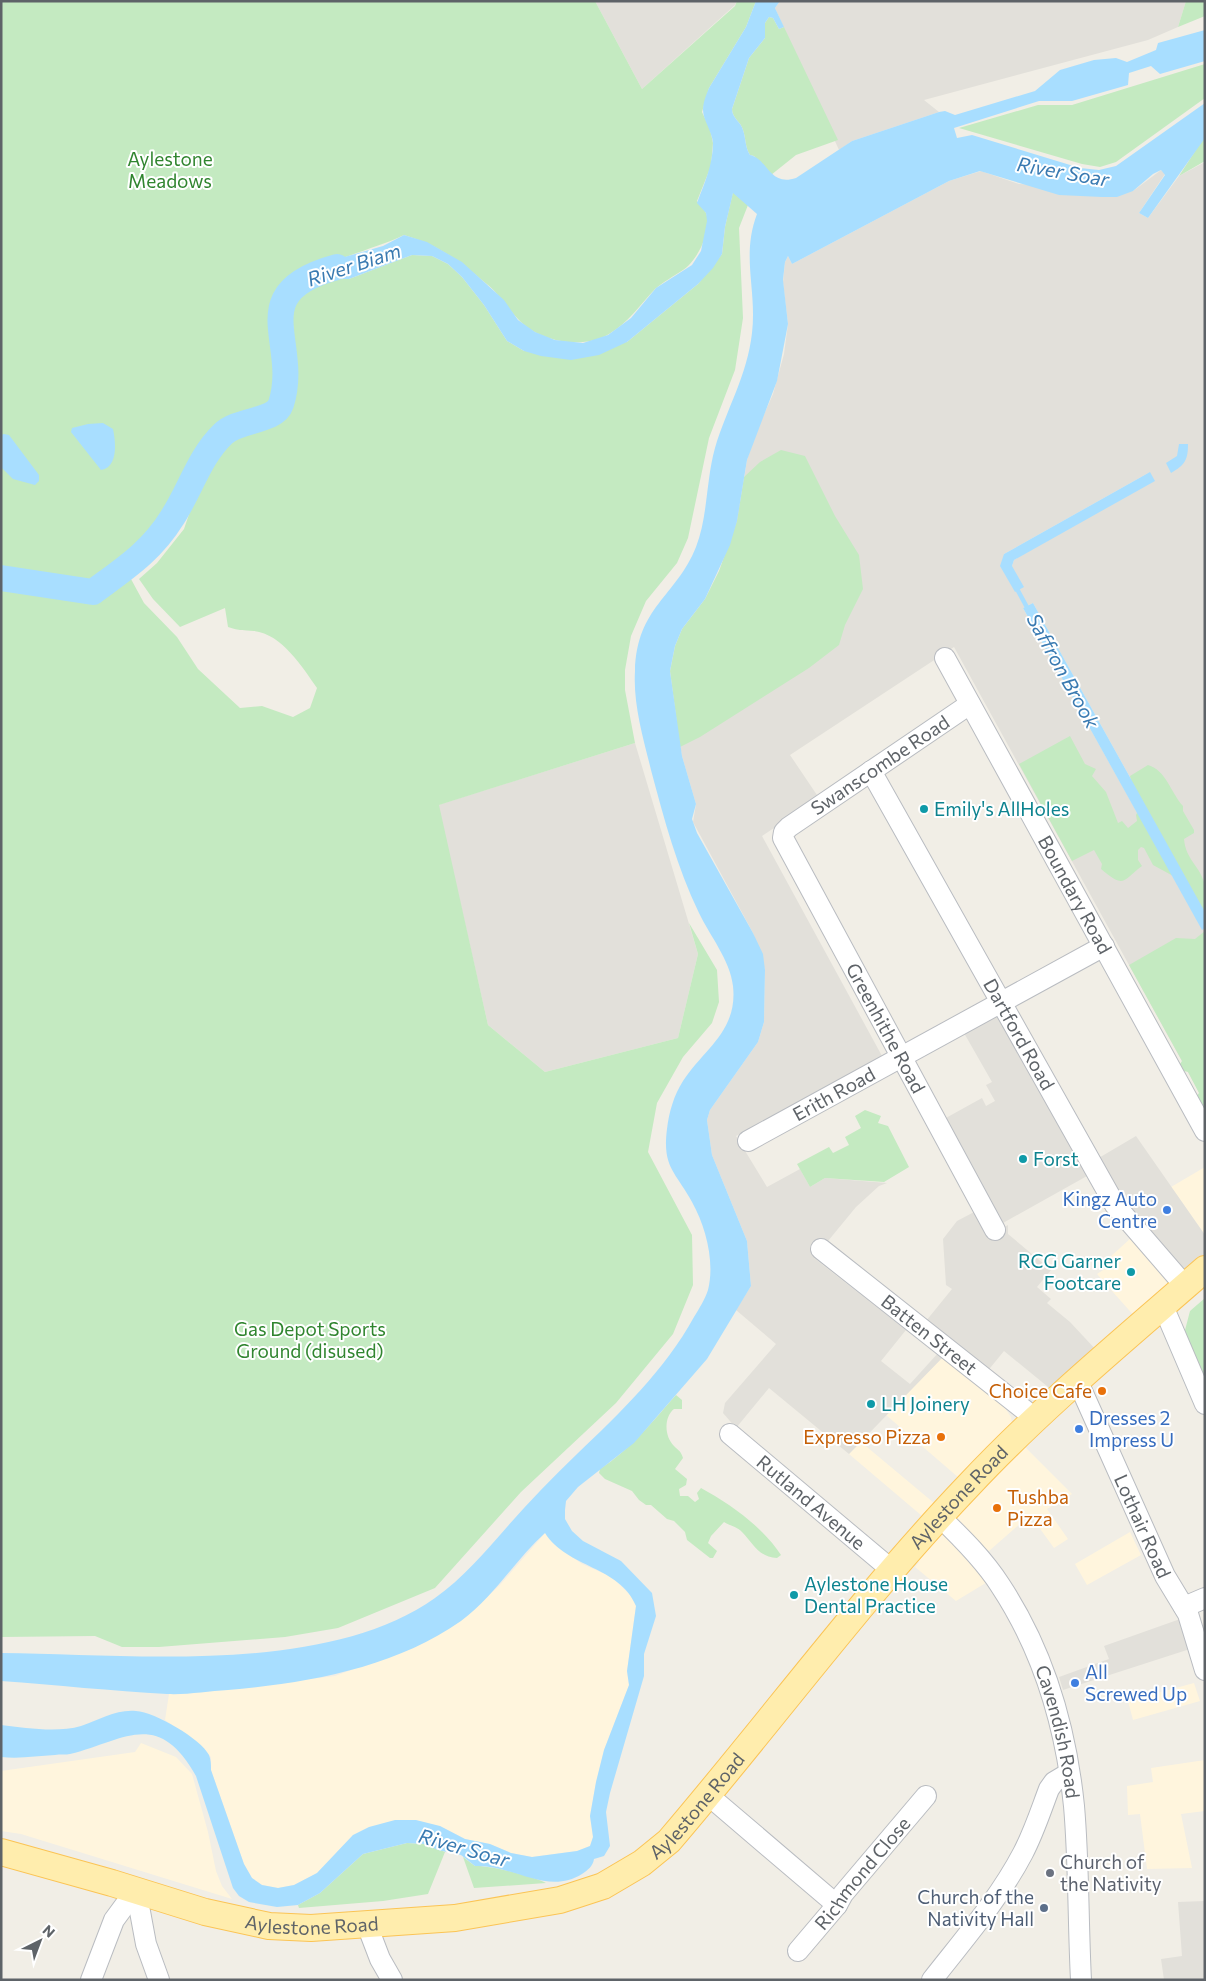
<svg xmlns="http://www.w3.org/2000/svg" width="1206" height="1981" viewBox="0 0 1206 1981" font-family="Commissioner,sans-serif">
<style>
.commercial{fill:#fff5dd}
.industrial{fill:#e2e0da;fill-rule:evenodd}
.green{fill:#c4eac1}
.water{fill:#a8deff}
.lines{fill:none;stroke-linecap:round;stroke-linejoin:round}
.stream{stroke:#a8deff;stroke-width:4.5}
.river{stroke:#a8deff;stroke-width:26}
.minor-casing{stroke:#b9bcc1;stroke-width:22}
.major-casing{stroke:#fbc455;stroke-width:28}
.minor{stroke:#fff;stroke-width:20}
.major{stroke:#ffedad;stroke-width:26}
.culture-dot{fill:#0f9aa8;stroke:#fff;stroke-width:2}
.shop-dot{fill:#3f7fe0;stroke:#fff;stroke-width:2}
.food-dot{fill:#e8710a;stroke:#fff;stroke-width:2}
.worship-dot{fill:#6b7280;stroke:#fff;stroke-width:2}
.service-dot{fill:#5c6f8a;stroke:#fff;stroke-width:2}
.labels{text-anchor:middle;stroke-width:4;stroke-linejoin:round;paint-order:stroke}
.park-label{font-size:19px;fill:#30852f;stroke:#fff}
.street-label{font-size:19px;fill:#5e6368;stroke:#fff}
.culture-label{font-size:19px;fill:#0d838f;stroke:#fff;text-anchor:start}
.shop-label{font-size:19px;fill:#366cbe;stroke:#fff;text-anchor:start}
.food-label{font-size:19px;fill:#c56008;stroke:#fff;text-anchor:end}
.worship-label{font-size:19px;fill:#5b616d;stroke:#fff;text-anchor:start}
.service-label{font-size:19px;fill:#4e5e75;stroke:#fff;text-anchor:end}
.water-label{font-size:20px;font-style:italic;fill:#397ab1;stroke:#fff}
</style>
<rect width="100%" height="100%" fill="#f1eee6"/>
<path class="commercial" d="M 1205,1167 L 1205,1235 L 1171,1187 Z
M 1131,1238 L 1171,1285 L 1136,1318 L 1097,1274 L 1114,1263 L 1109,1258 Z
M 944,1356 L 1005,1408 L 1011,1417 L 1012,1424 L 959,1478 L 886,1415 Z
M 861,1442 L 934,1503 L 922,1516 L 849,1454 Z
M 1023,1445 L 1072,1494 L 1047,1509 L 1068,1539 L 1054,1548 L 1030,1515 L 989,1551 L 967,1534 L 955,1516 Z
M 1130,1532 L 1141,1555 L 1087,1585 L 1075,1564 Z
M 545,1533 L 554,1544 L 582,1564 L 612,1577 L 631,1596 L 636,1606 L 627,1671 L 629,1685 L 604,1750 L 596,1782 L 590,1816 L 593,1837 L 590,1846 L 577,1851 L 532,1857 L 511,1853 L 490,1844 L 465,1839 L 440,1826 L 353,1835 L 317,1873 L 294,1885 L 278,1888 L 262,1885 L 252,1878 L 244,1864 L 211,1770 L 211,1757 L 193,1740 L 165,1720 L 169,1694 L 211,1691 L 335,1676 L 403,1651 L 475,1608 L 500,1585 Z
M 943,1533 L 989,1581 L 956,1601 L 915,1567 L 919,1562 L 915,1559 L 934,1536 Z
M 1194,1683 L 1200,1701 L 1133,1720 L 1128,1701 Z
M 141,1743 L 176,1757 L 192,1774 L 208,1832 L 216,1871 L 222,1886 L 232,1899 L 21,1834 L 1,1831 L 1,1771 L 135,1752 Z
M 1205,1760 L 1205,1811 L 1181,1814 L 1192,1868 L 1147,1869 L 1140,1814 L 1128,1815 L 1127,1786 L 1153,1782 L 1151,1768 Z"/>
<path class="industrial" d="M 595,1 L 737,1 L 735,5 L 642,89 Z
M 780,1 L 1186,1 L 1178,27 L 1148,40 L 924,100 L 939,112 L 852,141 L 839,150 L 775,8 Z
M 1205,162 L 1205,912 L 1033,603 L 1023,608 L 1202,929 L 1205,928 L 1205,1103 L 954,647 L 790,755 L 819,798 L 762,836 L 882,1056 L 736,1136 L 767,1187 L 800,1169 L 810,1187 L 825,1178 L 887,1183 L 879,1186 L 856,1207 L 814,1258 L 906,1330 L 881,1361 L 910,1384 L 939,1352 L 944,1356 L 849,1454 L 769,1388 L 736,1428 L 723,1413 L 725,1403 L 776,1344 L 736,1310 L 751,1286 L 747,1241 L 712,1155 L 707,1120 L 710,1110 L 758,1042 L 764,1022 L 765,970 L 753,933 L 693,822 L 696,804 L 682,756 L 676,722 L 741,499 L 747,460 L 754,437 L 773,394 L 784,354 L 788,324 L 783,282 L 785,262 L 788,256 L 792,264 L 949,181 L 981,171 L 1019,184 L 1133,191 L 1161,170 L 1165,174 L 1139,213 L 1148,218 L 1179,176 ZM 1150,472 L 1014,560 L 1012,566 L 1004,554 Z
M 635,743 L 698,954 L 678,1038 L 545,1072 L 488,1025 L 438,805 Z
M 997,1015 L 1000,1016 L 1087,1176 L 1003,1223 L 944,1119 L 982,1098 L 986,1106 L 995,1101 L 986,1085 L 992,1082 L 964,1033 Z
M 1136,1136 L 1205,1235 L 1205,1257 L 1182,1272 L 1125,1206 L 1097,1159 Z
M 976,1211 L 989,1235 L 1008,1225 L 1008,1234 L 1051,1270 L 1037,1287 L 1051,1299 L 1047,1303 L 1070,1322 L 1098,1352 L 1053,1391 L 1004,1351 L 986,1373 L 926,1321 L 952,1289 L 946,1285 L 943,1239 L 957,1221 Z
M 1183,1618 L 1190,1649 L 1063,1690 L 1059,1677 L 1109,1659 L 1104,1646 Z
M 1205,1901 L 1205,1980 L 1164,1980 L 1161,1959 L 1182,1956 L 1178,1902 Z"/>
<path class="green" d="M 1,1 L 595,1 L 642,89 L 735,6 L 737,1 L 756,1 L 746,27 L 709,88 L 702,112 L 710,129 L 713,143 L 711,166 L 697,201 C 700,206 704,209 706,213 C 713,230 697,261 683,270 C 674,276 663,282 655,289 C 640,305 629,322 609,334 C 583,350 539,342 518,319 C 507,308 500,295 488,285 C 459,261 441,246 404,235 C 360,257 271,266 280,334 C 281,344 286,354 286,364 C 286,372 284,381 283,390 C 282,394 283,401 281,405 C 274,423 238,419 222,435 C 191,467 181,513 152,547 C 145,555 134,561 125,568 L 144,603 L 177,637 L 198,669 L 240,708 L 262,706 L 293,717 L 310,708 L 317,688 C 303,668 282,634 254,631 C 243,630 240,631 228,627 L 225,608 L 180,627 L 153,599 L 139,579 L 157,563 L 184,529 L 202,476 L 221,449 L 289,407 L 296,360 L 291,302 L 330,277 L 349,279 L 412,255 L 432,256 L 448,264 L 462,277 L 484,305 L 507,341 L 524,351 L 627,342 L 698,284 L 722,254 L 725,227 L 733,192 L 748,205 L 739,228 L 743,318 L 735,370 L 709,438 L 688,538 L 677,563 L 646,601 L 631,636 L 625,670 L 625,690 L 635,743 L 439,805 L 488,1025 L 545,1072 L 678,1038 L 698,954 L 689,923 L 717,970 L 719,1002 L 712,1023 L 683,1057 L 657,1103 L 648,1152 L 692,1235 L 693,1285 L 673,1334 L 616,1403 L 521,1492 L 435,1588 L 338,1628 L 285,1637 L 159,1647 L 122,1647 L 95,1636 L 1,1637 Z
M 1186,1 L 1205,1 L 1205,16 L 1178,27 Z
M 769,17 L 773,18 L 779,29 L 784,27 L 838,140 L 796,155 L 771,175 L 754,156 L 750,155 C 745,147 746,139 743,130 C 741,122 732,118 732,109 L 749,58 L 765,38 L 765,23 Z
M 1205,64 L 1205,98 L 1116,162 L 1100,167 L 1082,164 L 959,128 L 1038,105 L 1072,105 Z
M 1205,138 L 1205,161 L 1179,176 L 1201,142 Z
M 781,450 L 805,456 L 835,516 L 859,555 L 863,589 L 845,625 L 839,645 L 809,668 L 700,737 L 680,747 L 670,671 L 675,646 L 682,629 L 705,599 L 719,571 L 737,521 L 744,477 L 760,462 Z
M 1070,736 L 1085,764 L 1096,769 L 1092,776 L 1106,792 L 1118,823 L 1122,821 L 1128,828 L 1137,821 L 1136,815 L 1138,811 L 1130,776 L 1148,765 C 1166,770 1171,793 1183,806 L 1183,811 L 1194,830 L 1194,833 L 1184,839 C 1186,860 1199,865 1204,882 C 1206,891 1205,904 1205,914 L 1182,893 L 1175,877 L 1153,865 L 1144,848 L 1141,847 L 1138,850 L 1138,860 L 1142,866 C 1122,881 1125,889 1101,869 L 1102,864 L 1094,850 L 1072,861 L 1019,764 Z
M 1205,931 L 1205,1123 L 1196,1097 L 1199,1093 L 1188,1072 L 1184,1071 L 1180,1064 L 1182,1061 L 1129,965 L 1176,938 L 1195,939 Z
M 865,1110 L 881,1116 L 878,1123 L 888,1126 L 909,1167 L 884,1182 L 825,1178 L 810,1187 L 797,1164 L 829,1147 L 833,1153 L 849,1145 L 845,1137 L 861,1128 L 855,1116 Z
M 1205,1298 L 1205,1380 L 1184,1334 L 1190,1311 Z
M 676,1395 L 682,1400 L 682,1409 L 674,1409 C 664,1417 664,1436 674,1446 C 679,1451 681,1451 683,1458 L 675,1469 L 687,1479 L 686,1485 L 679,1489 L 680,1496 L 688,1496 L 695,1502 L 699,1499 L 697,1493 L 701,1488 C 730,1504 762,1526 781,1555 L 777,1558 C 758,1557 753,1543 742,1532 C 736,1526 730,1526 724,1522 L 711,1536 L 708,1543 L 717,1551 L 713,1558 L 710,1558 L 687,1540 L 685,1532 L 674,1521 L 667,1519 L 651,1505 L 646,1505 L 639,1500 L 632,1491 L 605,1479 L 599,1473 L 600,1469 C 631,1449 652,1422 676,1395 Z
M 407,1843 L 424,1844 L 445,1852 L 428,1894 L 383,1901 L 299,1908 L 298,1905 L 320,1893 L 363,1854 Z
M 463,1857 L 475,1866 C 489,1865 533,1876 546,1883 L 474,1888 Z"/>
<path class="water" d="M 756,1 L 780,1 L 775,8 L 784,27 L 779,29 L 773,18 L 769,17 L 765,23 L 765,38 L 749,58 L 732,109 C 732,118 741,122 743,130 C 746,139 745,147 750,155 C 768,159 769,187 796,178 L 852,141 L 939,112 L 945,111 L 955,115 L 1035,91 L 1060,70 L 1094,60 L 1116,58 L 1127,62 L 1156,50 L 1158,43 L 1205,30 L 1205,61 L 1160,74 L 1151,66 L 1129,73 L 1128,85 L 1072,101 L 1039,101 L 954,128 L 957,138 L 972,135 L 1080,168 L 1099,170 L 1116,166 L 1205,103 L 1205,138 L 1148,218 L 1139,213 L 1165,175 L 1161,170 L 1153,174 L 1133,191 L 1117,197 L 1102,197 L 1059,195 L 980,171 L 949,181 L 792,264 L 788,256 L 785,262 L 783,280 L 788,324 L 777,381 L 747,460 L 737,521 L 730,545 L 705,599 L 682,629 L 675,646 L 670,671 L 682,756 L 696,804 L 692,819 L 697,833 L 753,933 L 763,954 L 765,970 L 764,1022 L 758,1042 L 710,1110 L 707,1120 L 712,1155 L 747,1241 L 751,1286 L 707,1359 L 634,1443 L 578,1487 L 566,1501 L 565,1510 L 565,1519 L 572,1531 L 583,1541 L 621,1561 L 652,1593 L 656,1616 L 644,1654 L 644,1676 L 610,1793 L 606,1812 L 610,1846 L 604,1856 L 594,1859 C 593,1866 588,1870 582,1874 C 547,1896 512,1864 475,1866 L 461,1855 L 438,1850 L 424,1844 L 407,1843 L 363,1854 L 320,1893 L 298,1905 L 277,1907 L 249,1902 L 239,1896 L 233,1888 L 196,1776 C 158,1708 125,1740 70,1754 C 66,1755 60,1754 55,1755 C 37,1756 20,1759 1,1757 L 1,1725 C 26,1728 57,1733 81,1726 C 99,1720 117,1709 136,1711 C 155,1712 201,1739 209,1755 C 211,1760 211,1765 211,1770 L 244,1864 L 252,1878 L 262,1885 L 278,1888 L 294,1885 L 317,1873 L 353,1835 L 369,1827 L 395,1820 L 416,1820 L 440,1826 L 465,1839 L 490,1844 L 511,1853 L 532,1857 L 577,1851 L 590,1846 L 593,1837 L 590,1816 L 596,1782 L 604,1750 L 629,1685 L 627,1671 L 636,1606 C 620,1566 567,1568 545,1533 C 515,1560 494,1597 461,1621 C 394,1668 308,1683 228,1690 C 208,1691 187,1695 167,1694 C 112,1691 56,1685 1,1681 L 1,1653 C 130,1654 325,1676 435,1598 C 462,1579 485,1552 507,1527 C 529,1502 552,1478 577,1454 C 620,1413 665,1370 694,1317 C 699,1309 705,1299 708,1290 C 715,1262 706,1227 692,1202 C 676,1172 662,1168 667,1129 C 669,1112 674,1095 683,1081 C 704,1049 738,1031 733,986 C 730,960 710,936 699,913 C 677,867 664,819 651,770 C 643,737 633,704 635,671 C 637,606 676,597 696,547 C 708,516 706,480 715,448 C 727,408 747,376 752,333 C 757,290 741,256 757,214 L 733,193 L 725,227 L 722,254 L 713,268 L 698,284 L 627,342 L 599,355 L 571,360 L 541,356 L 524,351 L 507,341 L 484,305 L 462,277 L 448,264 L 432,256 L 412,255 L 349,279 L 304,279 L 334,260 L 383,246 L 404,235 L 427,242 L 462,262 L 504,300 L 518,320 L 535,332 L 555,340 L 583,343 L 608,335 L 631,318 L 656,288 L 692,265 L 701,251 L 707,221 L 706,213 L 697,203 C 704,184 713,165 713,143 C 712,131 703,120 703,110 C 703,103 706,95 709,88 L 746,27 Z
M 103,423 L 113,429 C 116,443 118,467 101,470 L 71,432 L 72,428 L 88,424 Z
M 4,434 L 9,435 L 39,475 L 39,481 L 35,485 L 13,479 L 1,467 L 1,435 Z
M 1179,444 L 1188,444 C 1188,460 1185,465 1171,473 L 1166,463 L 1177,456 Z
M 1150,472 L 1155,481 L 1014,560 L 1012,566 L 1024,587 L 1015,592 L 1000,566 L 1004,554 Z
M 1033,603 L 1205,912 L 1205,928 L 1202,930 L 1023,608 Z"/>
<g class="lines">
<path class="stream" d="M 1016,587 L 1029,611"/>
<path class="river" d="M 1,578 L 93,592 C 124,569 151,552 172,518 C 190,491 199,457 223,434 C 238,419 275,422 281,404 C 301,342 241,293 337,267"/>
<g class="minor-casing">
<g id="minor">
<path id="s1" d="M 945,658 L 1205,1131"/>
<path id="s2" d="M 970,704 L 789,827 L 784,832 L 783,838 L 995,1230"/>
<path id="s3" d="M 871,771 L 1115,1205 L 1185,1286"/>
<path id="s4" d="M 748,1141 L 1104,946"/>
<path id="s5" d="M 821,1249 L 1036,1419"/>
<path d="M 1163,1306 L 1205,1404"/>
<path id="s6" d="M 1078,1382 L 1165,1576 L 1188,1614 L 1205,1670"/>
<path id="s7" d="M 730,1434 L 893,1571"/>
<path id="s8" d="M 940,1517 C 962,1538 984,1560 1000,1585 C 1043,1650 1066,1728 1074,1806 C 1079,1863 1078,1922 1081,1980"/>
<path d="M 1184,1607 L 1205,1598"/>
<path d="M 708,1795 L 837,1905"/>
<path d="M 136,1890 L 146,1944 L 159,1980"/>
<path d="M 367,1925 L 380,1959 L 392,1980"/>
<path id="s9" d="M 798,1951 L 837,1905 L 843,1894 L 926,1796"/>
<path d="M 91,1980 L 114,1920 L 136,1890"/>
<path d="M 932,1980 C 964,1939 999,1899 1023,1853 C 1034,1832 1041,1810 1049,1789 L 1054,1782 L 1069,1773"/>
</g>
</g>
<g class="major-casing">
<g id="major">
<path id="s10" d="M 1,1852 L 112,1883 L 205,1912 L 269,1926 L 311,1928 L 455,1918 L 560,1900 L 603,1886 L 642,1863 L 669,1841 C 770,1723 862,1597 969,1485 C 1040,1409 1126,1338 1205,1269"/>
</g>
</g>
<use href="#minor" class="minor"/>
<use href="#major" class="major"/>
</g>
<g class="culture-dot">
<circle cx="924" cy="809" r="5"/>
<circle cx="1023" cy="1159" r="5"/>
<circle cx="1131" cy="1272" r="5"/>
<circle cx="871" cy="1404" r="5"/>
<circle cx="794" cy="1595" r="5"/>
</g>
<g class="shop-dot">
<circle cx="1167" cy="1210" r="5"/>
<circle cx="1079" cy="1429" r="5"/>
<circle cx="1075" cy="1683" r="5"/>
</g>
<g class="food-dot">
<circle cx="1102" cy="1391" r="5"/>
<circle cx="941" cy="1437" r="5"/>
<circle cx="997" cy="1508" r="5"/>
</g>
<circle class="worship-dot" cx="1050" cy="1873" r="5"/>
<circle class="service-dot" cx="1044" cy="1908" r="5"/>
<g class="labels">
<g class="park-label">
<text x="170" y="166">Aylestone<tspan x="170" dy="22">Meadows</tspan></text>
<text x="310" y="1336">Gas Depot Sports<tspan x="310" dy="22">Ground (disused)</tspan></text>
</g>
<g class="street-label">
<text transform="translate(880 765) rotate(-34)" y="7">Swanscombe Road</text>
<text dy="7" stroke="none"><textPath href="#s1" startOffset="270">Boundary Road</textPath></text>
<text dy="7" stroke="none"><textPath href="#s2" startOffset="448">Greenhithe Road</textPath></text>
<text dy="7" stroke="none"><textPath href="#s3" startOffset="302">Dartford Road</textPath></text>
<text dy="7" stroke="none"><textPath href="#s4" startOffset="98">Erith Road</textPath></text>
<text dy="7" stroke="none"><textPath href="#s5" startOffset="138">Batten Street</textPath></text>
<text dy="7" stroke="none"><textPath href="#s10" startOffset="1146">Aylestone Road</textPath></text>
<text dy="7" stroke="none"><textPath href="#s7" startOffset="106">Rutland Avenue</textPath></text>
<text dy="7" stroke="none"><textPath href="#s6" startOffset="158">Lothair Road</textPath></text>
<text dy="7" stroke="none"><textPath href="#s8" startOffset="250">Cavendish Road</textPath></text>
<text dy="7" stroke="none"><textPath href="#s10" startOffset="741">Aylestone Road</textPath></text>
<text dy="7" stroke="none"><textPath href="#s9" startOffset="101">Richmond Close</textPath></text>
<text dy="7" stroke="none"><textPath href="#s10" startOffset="321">Aylestone Road</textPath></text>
</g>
<g class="culture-label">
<text x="934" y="816">Emily's AllHoles</text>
<text x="1033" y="1166">Forst</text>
<text x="1121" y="1268" text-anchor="end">RCG Garner<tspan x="1121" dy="22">Footcare</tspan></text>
<text x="881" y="1411">LH Joinery</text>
<text x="804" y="1591">Aylestone House<tspan x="804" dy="22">Dental Practice</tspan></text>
</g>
<g class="shop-label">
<text x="1157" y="1206" text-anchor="end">Kingz Auto<tspan x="1157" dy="22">Centre</tspan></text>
<text x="1089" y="1425">Dresses 2<tspan x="1089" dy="22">Impress U</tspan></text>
<text x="1085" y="1679">All<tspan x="1085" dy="22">Screwed Up</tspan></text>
</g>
<g class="food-label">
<text x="1092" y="1398">Choice Cafe</text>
<text x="931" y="1444">Expresso Pizza</text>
<text x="1007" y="1504" text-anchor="start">Tushba<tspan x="1007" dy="22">Pizza</tspan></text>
</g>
<g class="worship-label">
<text x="1060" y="1869">Church of<tspan x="1060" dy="22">the Nativity</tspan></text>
</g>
<g class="service-label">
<text x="1034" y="1904">Church of the<tspan x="1034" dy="22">Nativity Hall</tspan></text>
</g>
<g class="water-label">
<text transform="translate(1063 172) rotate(10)" y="7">River Soar</text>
<text transform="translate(354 265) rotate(-18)" y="7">River Biam</text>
<text transform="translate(1063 671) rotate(61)" y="7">Saffron Brook</text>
<text transform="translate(464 1848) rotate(16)" y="7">River Soar</text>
</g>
</g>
<rect width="1206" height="1981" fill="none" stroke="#5e6368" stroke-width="5"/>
<g transform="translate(40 1941) rotate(42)" stroke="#ffffff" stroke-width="4" paint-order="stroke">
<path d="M0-4L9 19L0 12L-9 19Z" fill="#5e6368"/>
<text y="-8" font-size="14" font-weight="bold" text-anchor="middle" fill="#5e6368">N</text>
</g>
</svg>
